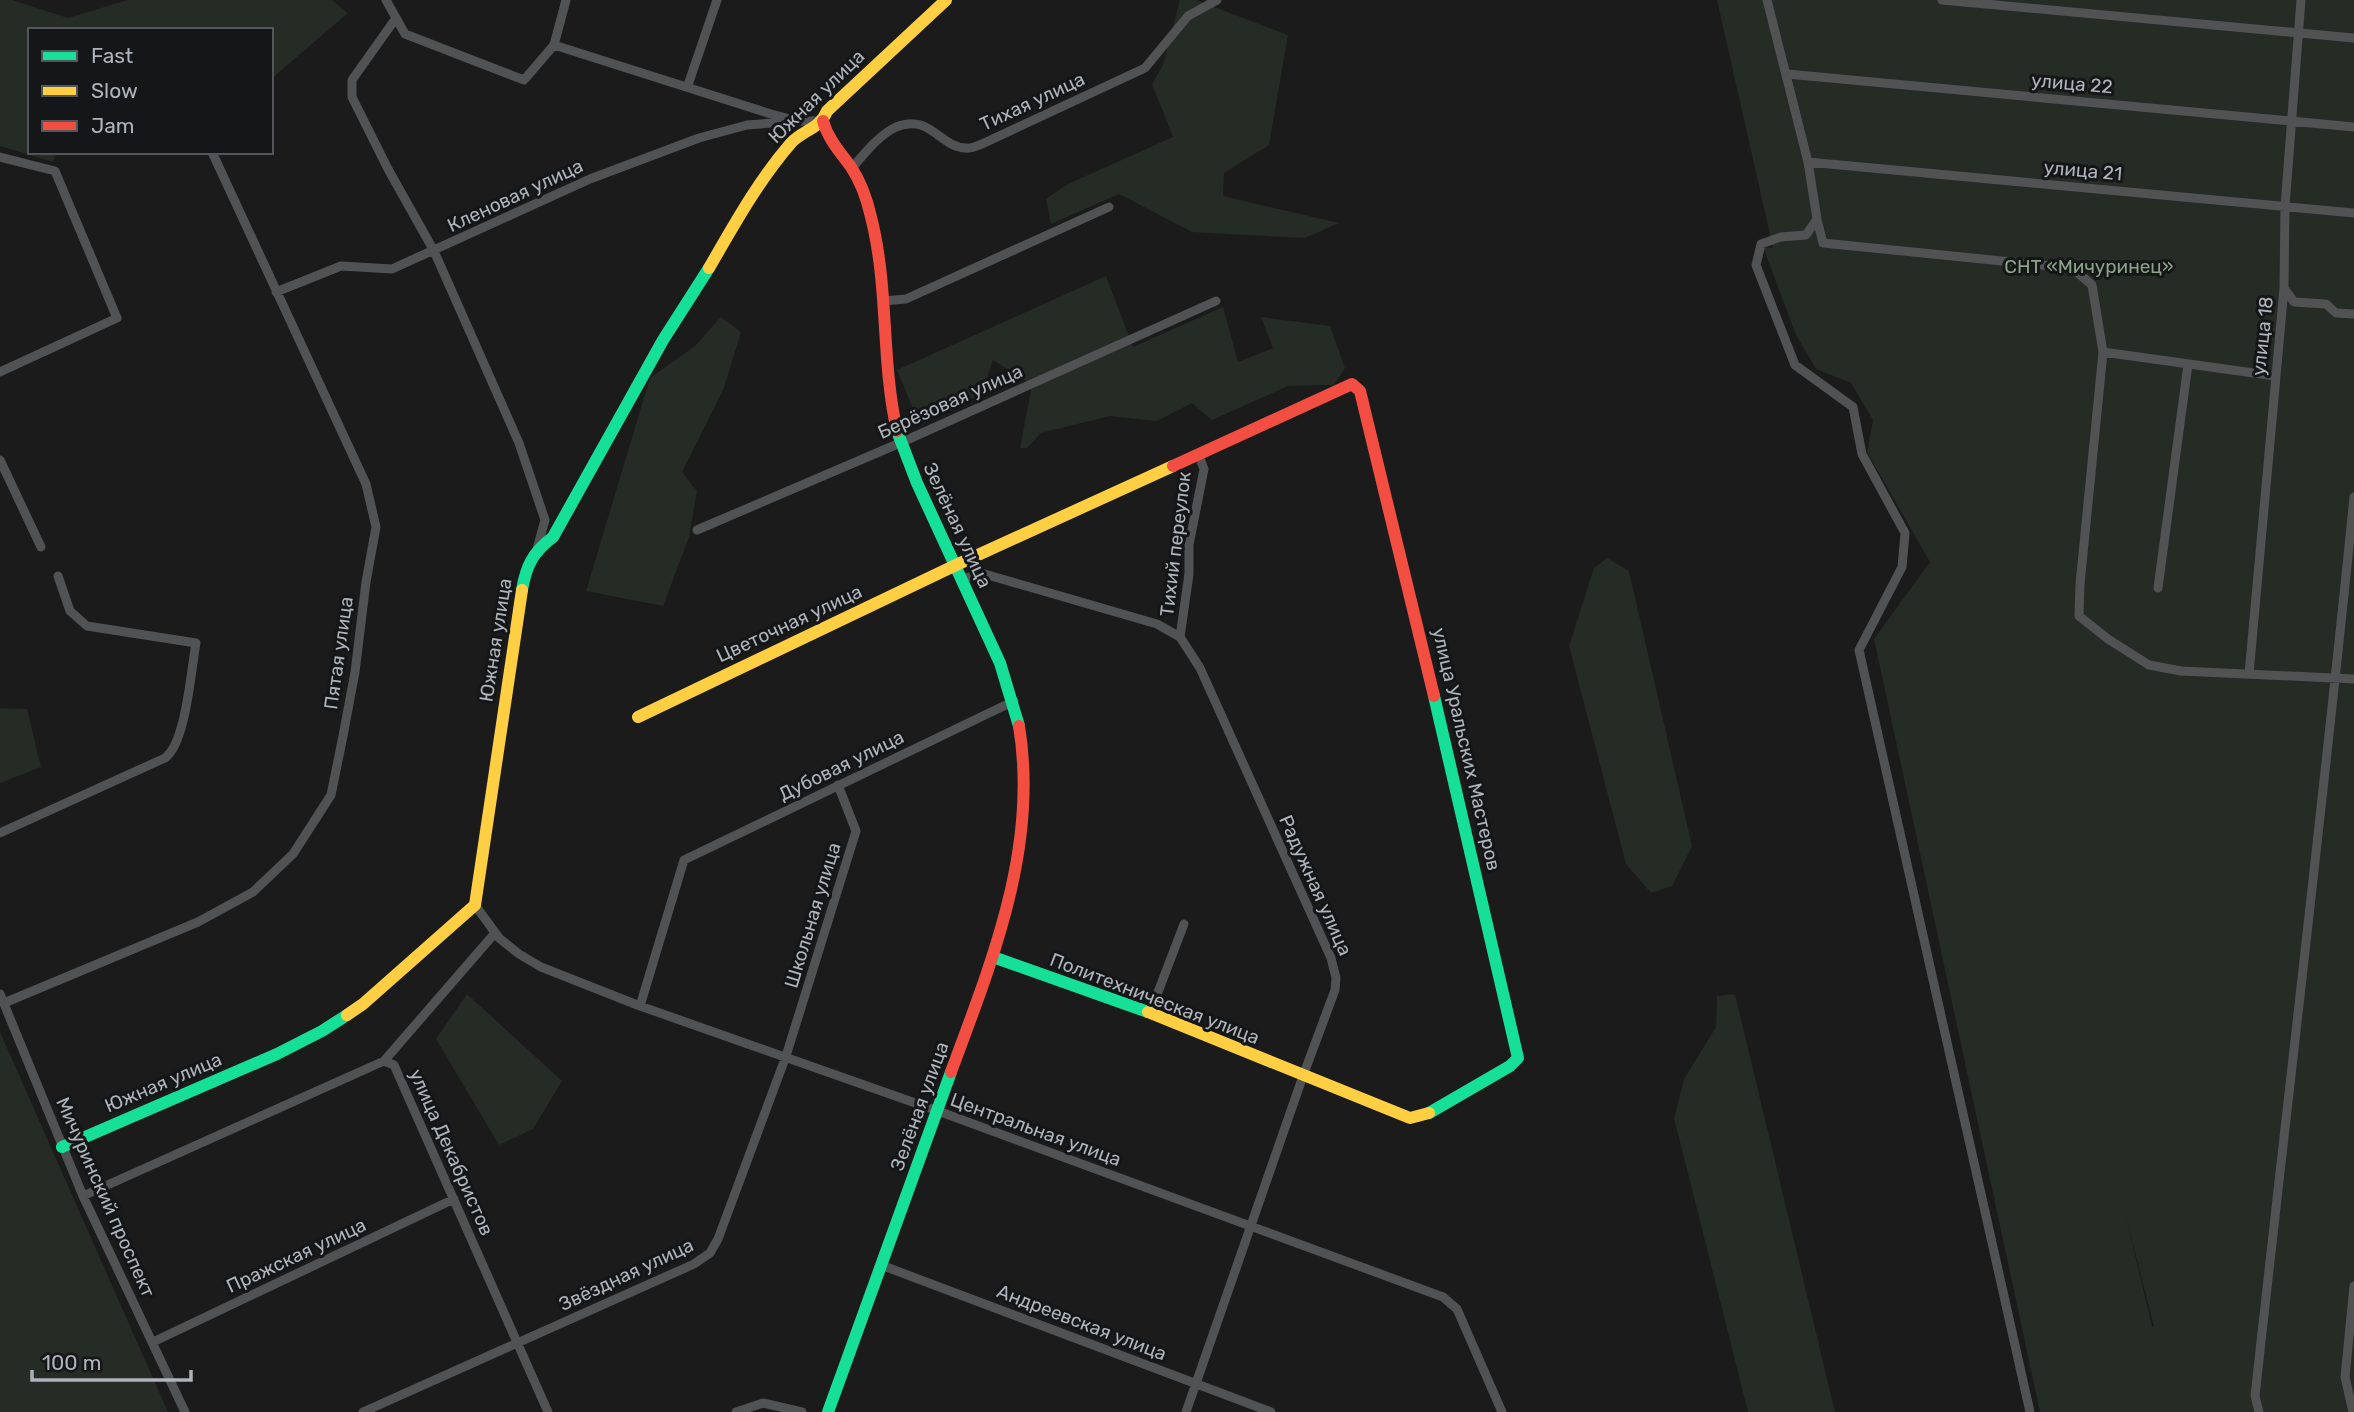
<svg xmlns="http://www.w3.org/2000/svg" width="2354" height="1412" viewBox="0 0 2354 1412" font-family="Rubik,sans-serif">
<style>
.green{fill:#252b25;fill-rule:evenodd}
.lines{fill:none;stroke-linecap:round;stroke-linejoin:round}
.street{stroke:#505254;stroke-width:9}
.fast{stroke:#16e098;stroke-width:12}
.slow{stroke:#ffcf43;stroke-width:12}
.jam{stroke:#f24e42;stroke-width:12}
.labels{text-anchor:middle;stroke-width:6;stroke-linejoin:round;paint-order:stroke}
.street-label{font-size:19px;fill:#aeb4bb;stroke:#151617}
.park-label{font-size:19px;fill:#8ba487;stroke:#151617}
</style>
<rect width="100%" height="100%" fill="#1b1b1b"/>
<path class="green" d="M 0,0 L 12,0 L 68,18 L 128,0 L 332,0 L 348,13 L 271,79 L 271,30 L 30,30 L 30,152 L 57,152 L 53,162 L 0,146 Z
M 1180,0 L 1196,0 L 1288,35 L 1269,145 L 1224,173 L 1223,196 L 1339,223 L 1305,238 L 1192,232 L 1119,194 L 1051,224 L 1046,199 L 1068,184 L 1173,137 L 1152,84 L 1163,65 Z
M 1717,0 L 2354,0 L 2354,1412 L 2040,1412 L 1874,639 L 1930,562 L 1867,452 L 1873,420 L 1851,383 L 1816,369 L 1796,335 L 1763,247 L 1773,248 ZM 2126,1217 L 2154,1327 L 2152,1326 Z
M 1106,276 L 1133,347 L 1223,307 L 1238,362 L 1273,348 L 1261,317 L 1330,326 L 1345,368 L 1334,385 L 1288,386 L 1212,420 L 1192,403 L 1157,421 L 1110,416 L 1041,433 L 1027,448 L 1020,448 L 1032,385 L 993,360 L 981,395 L 918,421 L 897,370 Z
M 721,317 L 741,332 L 724,388 L 682,472 L 697,491 L 689,537 L 663,606 L 586,591 L 650,378 L 695,346 Z
M 1607,558 L 1629,571 L 1692,846 L 1672,886 L 1651,893 L 1626,864 L 1569,646 L 1594,568 Z
M 0,708 L 27,709 L 41,767 L 0,783 Z
M 467,994 L 562,1081 L 533,1129 L 499,1145 L 436,1039 Z
M 1735,994 L 1835,1412 L 1748,1412 L 1674,1118 L 1684,1079 L 1716,1027 L 1717,996 Z
M 0,1032 L 168,1412 L 0,1412 Z"/>
<g class="lines">
<path class="street" d="M 386,0 L 405,34 L 524,80 L 554,45 L 566,0
M 1767,0 L 1808,162 L 1817,219 L 1823,243 L 2052,266 L 2073,269 L 2092,285 L 2103,352 L 2080,584 L 2079,616 L 2108,639 L 2149,665 L 2181,671 L 2354,679
M 1942,0 L 2354,38
M 396,18 L 352,80 L 352,97 L 388,169 L 434,251 L 519,443 L 545,520 L 537,549
M 554,45 L 771,114 L 798,121 L 821,121
M 1787,74 L 2354,127
M 688,85 L 717,0
M 0,157 L 55,171 L 117,318 L 0,372
M 1808,162 L 2354,213
M 852,168 C 864,154 879,135 896,127 C 930,113 939,147 966,148 C 971,149 977,146 982,144 L 1145,68 L 1188,16 L 1217,0
M 1817,219 L 1806,235 L 1781,237 L 1761,244 L 1756,265 L 1795,365 L 1853,407 L 1862,454 L 1905,533 L 1902,567 L 1859,650 L 2030,1412
M 2284,288 L 2294,302 L 2326,304 L 2336,313 L 2354,314
M 276,292 L 341,266 L 392,269 L 590,179 L 699,138 L 747,125 L 798,121
M 883,301 L 906,299 L 1109,207
M 2103,352 L 2275,376
M 0,460 L 41,547
M 697,530 L 900,443 L 1216,301
M 963,579 L 981,573 L 1157,624 L 1180,637 L 1200,668 L 1331,958 L 1336,978 L 1335,990 L 1303,1076 L 1186,1412
M 2158,588 L 2188,364
M 1180,637 L 1189,574 L 1189,545 L 1204,469 L 1199,456
M 2249,674 L 2284,288 L 2285,206 L 2301,0
M 0,833 L 165,758 C 186,743 191,670 196,643 L 87,626 L 70,611 L 58,576
M 475,905 L 499,938 L 519,954 L 541,967 L 640,1006 L 938,1111 L 1443,1297 L 1457,1309 L 1502,1412
M 0,994 L 83,1196 L 185,1412
M 4,1003 L 198,922 L 253,892 L 293,854 L 331,795 L 343,736 L 355,672 L 366,582 L 376,527 L 366,484 L 212,152
M 640,1006 L 684,860 L 1014,701
M 1150,1013 L 1184,924
M 384,1061 L 495,933
M 83,1196 L 384,1061 L 394,1065 L 548,1412
M 881,1265 L 1271,1412
M 153,1342 L 454,1199
M 363,1412 L 694,1264 L 710,1253 L 718,1239 L 786,1056 L 856,831 L 838,785
M 736,1412 L 763,1403 L 802,1412
M 2259,1412 L 2255,1396 C 2288,1096 2324,797 2354,497
M 2353,1412 L 2345,1377 L 2354,1286"/>
<path class="fast" d="M 897,431 L 917,483 L 1000,663 L 1019,726
M 522,590 C 526,566 533,552 553,537 L 663,340 L 709,268
M 993,957 L 1148,1012
M 1429,1113 L 1510,1066 L 1518,1058 L 1434,696
M 62,1147 L 277,1054 L 322,1031 L 347,1015
M 828,1412 L 951,1072"/>
<path class="slow" d="M 709,268 C 734,225 758,181 791,143 C 803,130 820,129 827,111 L 946,0
M 638,717 L 956,565 L 1173,466
M 1148,1012 L 1410,1118 L 1429,1113
M 347,1015 L 363,1004 L 475,905 L 522,590"/>
<path class="jam" d="M 823,121 C 828,139 840,152 851,167 C 861,182 867,199 871,217 C 889,287 881,361 897,431
M 1173,466 L 1352,384 L 1360,391 L 1434,696
M 951,1072 C 992,961 1039,847 1019,726"/>
</g>
<g class="labels">
<g class="street-label">
<text transform="translate(2072 83) rotate(5)" y="7">улица 22</text>
<text transform="translate(816 96) rotate(-44)" y="7">Южная улица</text>
<text transform="translate(1032 101) rotate(-25)" y="7">Тихая улица</text>
<text transform="translate(2083 170) rotate(5)" y="7">улица 21</text>
<text transform="translate(515 195) rotate(-25)" y="7">Кленовая улица</text>
<text transform="translate(2262 336) rotate(-84)" y="7">улица 18</text>
<text transform="translate(950 401) rotate(-24)" y="7">Берёзовая улица</text>
<text transform="translate(958 525) rotate(65)" y="7">Зелёная улица</text>
<text transform="translate(1175 544) rotate(-83)" y="7">Тихий переулок</text>
<text transform="translate(789 623) rotate(-25)" y="7">Цветочная улица</text>
<text transform="translate(495 640) rotate(-81)" y="7">Южная улица</text>
<text transform="translate(338 653) rotate(-82)" y="7">Пятая улица</text>
<text transform="translate(1467 749) rotate(77)" y="7">улица Уральских Мастеров</text>
<text transform="translate(841 765) rotate(-26)" y="7">Дубовая улица</text>
<text transform="translate(1316 885) rotate(66)" y="7">Радужная улица</text>
<text transform="translate(812 915) rotate(-73)" y="7">Школьная улица</text>
<text transform="translate(1155 998) rotate(21)" y="7">Политехническая улица</text>
<text transform="translate(163 1082) rotate(-23)" y="7">Южная улица</text>
<text transform="translate(919 1106) rotate(-70)" y="7">Зелёная улица</text>
<text transform="translate(1036 1129) rotate(20)" y="7">Центральная улица</text>
<text transform="translate(452 1152) rotate(66)" y="7">улица Декабристов</text>
<text transform="translate(106 1197) rotate(66)" y="7">Мичуринский проспект</text>
<text transform="translate(296 1255) rotate(-25)" y="7">Пражская улица</text>
<text transform="translate(626 1274) rotate(-25)" y="7">Звёздная улица</text>
<text transform="translate(1082 1322) rotate(21)" y="7">Андреевская улица</text>
</g>
<g class="park-label">
<text x="2089" y="273">СНТ «Мичуринец»</text>
</g>
</g>
<rect x="28" y="28" width="245" height="126" fill="#151617" stroke="#525559" stroke-width="2"/>
<rect x="42" y="51" width="35" height="10" fill="#16e098" stroke="#525559" stroke-width="2"/>
<text x="91" y="63" font-size="21" fill="#aeb4bb">Fast</text>
<rect x="42" y="86" width="35" height="10" fill="#ffcf43" stroke="#525559" stroke-width="2"/>
<text x="91" y="98" font-size="21" fill="#aeb4bb">Slow</text>
<rect x="42" y="121" width="35" height="10" fill="#f24e42" stroke="#525559" stroke-width="2"/>
<text x="91" y="133" font-size="21" fill="#aeb4bb">Jam</text>
<path d="M32 1370v10h159v-10" fill="none" stroke="#aeb4bb" stroke-width="3.5"/>
<text x="42" y="1370" font-size="21" fill="#aeb4bb" stroke="#151617" stroke-width="5" paint-order="stroke">100 m</text>
</svg>
